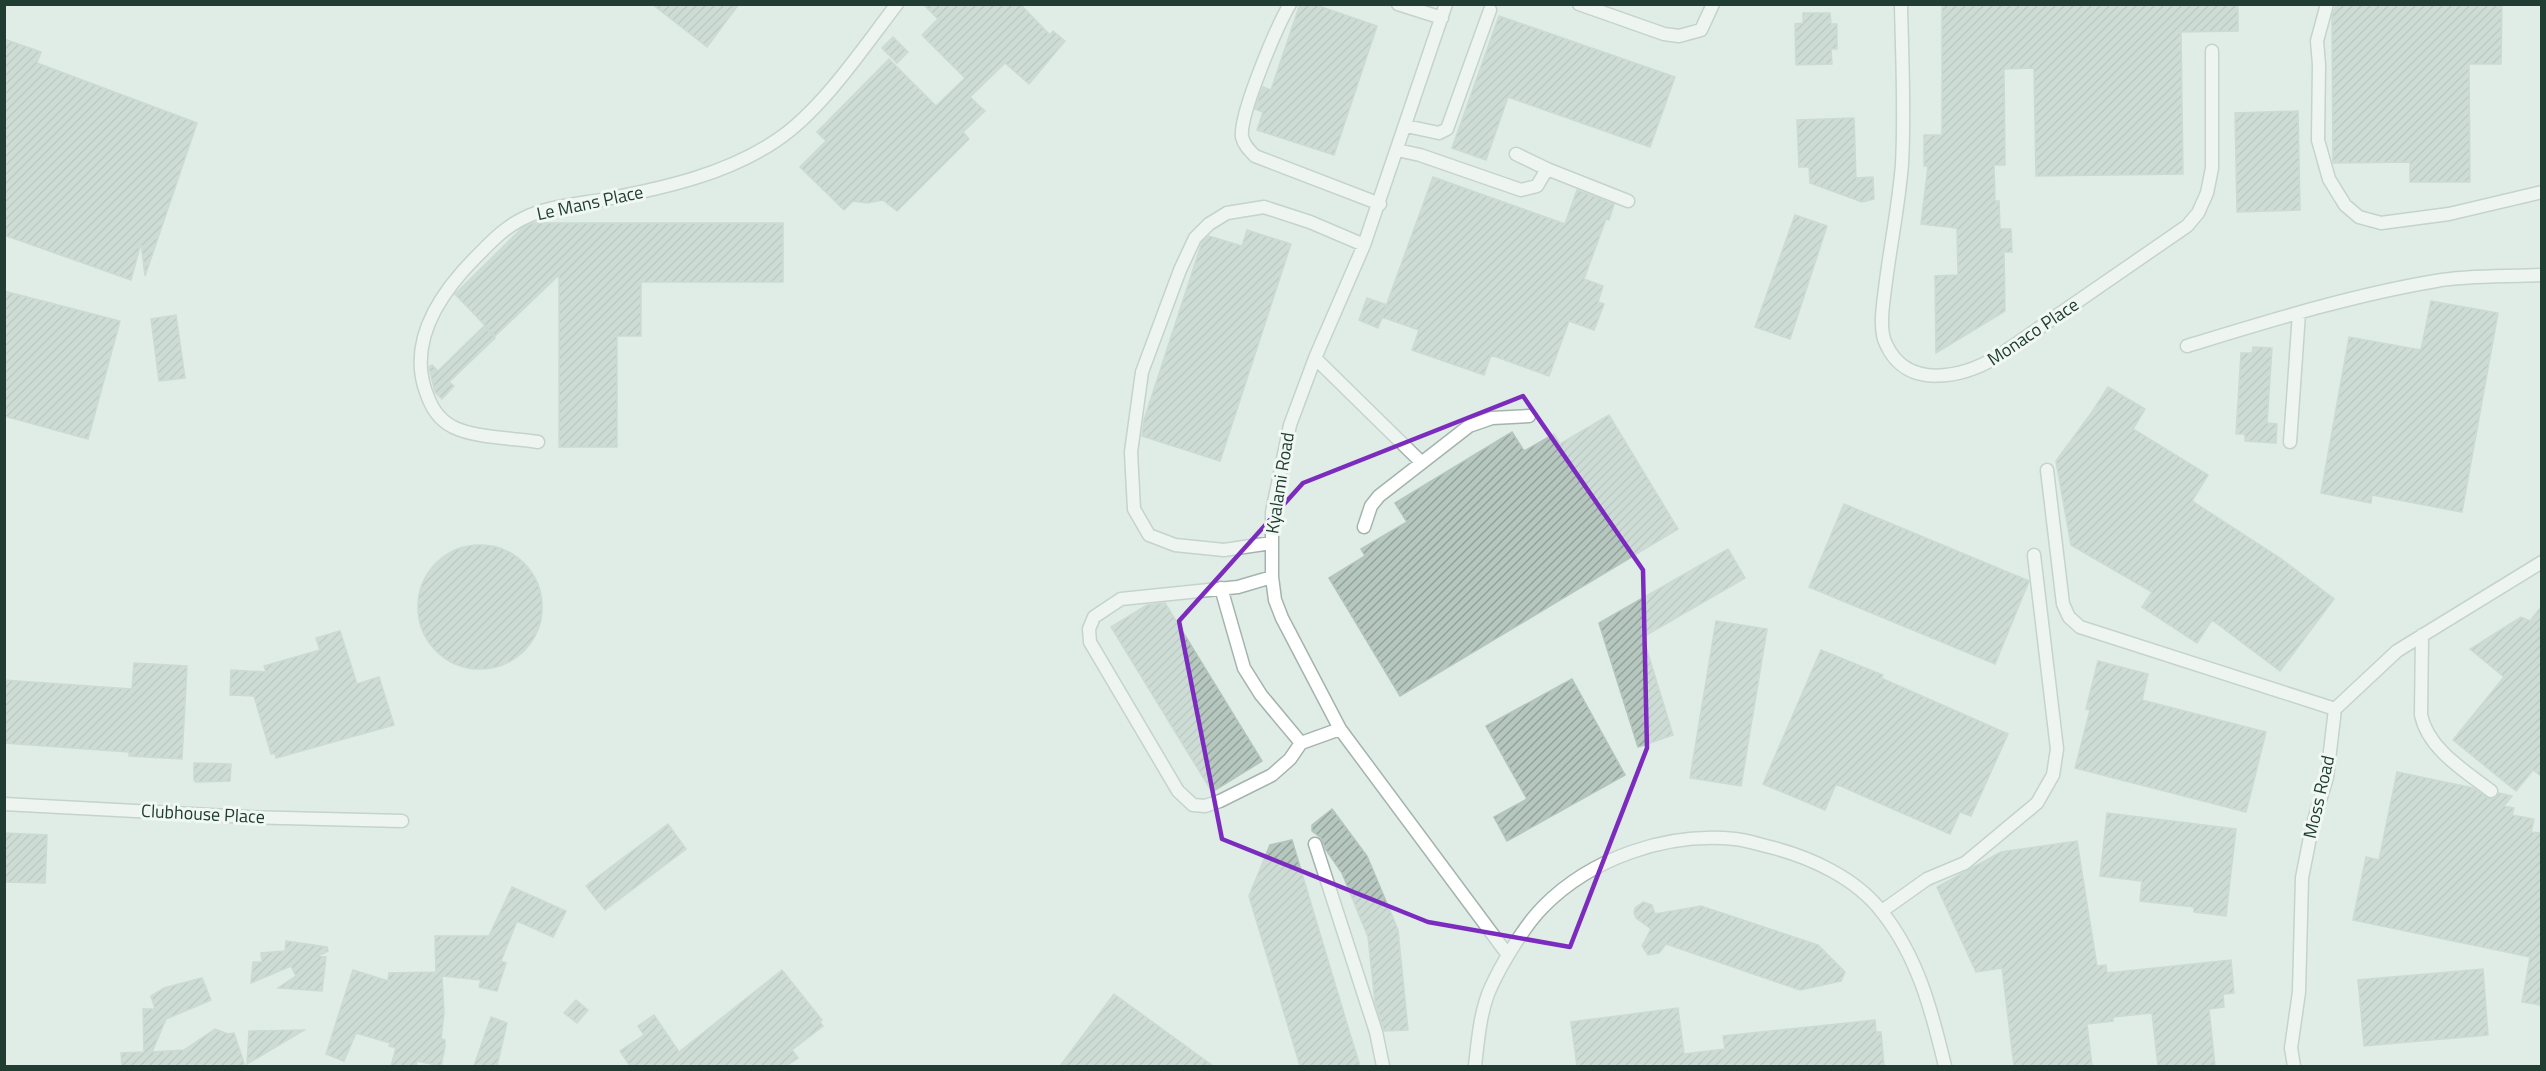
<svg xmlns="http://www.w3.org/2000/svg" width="2546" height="1071" viewBox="0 0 2546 1071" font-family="'Titillium Web',sans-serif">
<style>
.building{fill:url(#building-hatch);stroke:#b2c6bc;stroke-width:1.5}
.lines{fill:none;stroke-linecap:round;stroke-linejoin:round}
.service-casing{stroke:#a3b4ad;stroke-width:15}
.service{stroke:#fff;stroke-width:12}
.marked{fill:none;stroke:#7b2cbf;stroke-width:4.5;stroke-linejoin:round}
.labels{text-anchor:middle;stroke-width:6;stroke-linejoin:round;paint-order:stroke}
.street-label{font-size:18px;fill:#203d33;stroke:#f1f8f4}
</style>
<defs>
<pattern id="building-hatch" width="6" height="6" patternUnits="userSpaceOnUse" patternTransform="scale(1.5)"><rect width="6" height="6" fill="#b5c7be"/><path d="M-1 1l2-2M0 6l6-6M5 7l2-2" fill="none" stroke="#93a39b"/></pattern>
</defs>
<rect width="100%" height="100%" fill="#e0ece6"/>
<path class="building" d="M 652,4 L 739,4 L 707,47 Z
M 923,4 L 1020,4 L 1050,35 L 1053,31 L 1065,41 L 1029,84 L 1005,63 L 970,97 L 985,111 L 963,132 L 969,139 L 897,211 L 883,200 L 867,203 L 853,201 L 844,210 L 800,167 L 826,141 L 817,132 L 889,59 L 936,106 L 965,78 L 922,35 L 938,19 Z
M 1300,4 L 1313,4 L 1377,26 L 1334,155 L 1257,130 L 1263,112 L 1255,109 L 1260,94 L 1263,87 L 1271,90 Z
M 1942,4 L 2238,4 L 2238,31 L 2181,32 L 2183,174 L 2036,176 L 2034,68 L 2004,69 L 2005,165 L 1994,165 L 1995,201 L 1999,201 L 2000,229 L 2011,229 L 2012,252 L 2004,252 L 2005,311 L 1936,353 L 1935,276 L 1958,275 L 1957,228 L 1921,224 L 1928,166 L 1924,166 L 1924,135 L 1942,135 Z
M 2337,4 L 2502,4 L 2501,64 L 2469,64 L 2470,182 L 2410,182 L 2410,162 L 2333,163 L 2332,16 Z
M 1803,13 L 1830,13 L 1831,24 L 1837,24 L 1837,49 L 1831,49 L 1832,64 L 1796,65 L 1795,24 L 1803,23 Z
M 1499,16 L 1675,77 L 1650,147 L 1508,97 L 1486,160 L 1452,148 Z
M 893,37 L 908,52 L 897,63 L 882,48 Z
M 4,39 L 41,52 L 37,63 L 197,123 L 145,276 L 141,243 L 131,280 L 4,235 Z
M 2298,111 L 2300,210 L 2237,212 L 2235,113 Z
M 1854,118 L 1856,178 L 1873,177 L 1874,199 L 1862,202 L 1810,183 L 1809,167 L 1799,167 L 1797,120 Z
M 1433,177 L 1565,224 L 1577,190 L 1614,204 L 1609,220 L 1606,219 L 1584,279 L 1603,286 L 1598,302 L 1604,304 L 1594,330 L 1569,321 L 1549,376 L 1491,355 L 1484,375 L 1412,350 L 1419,330 L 1382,317 Z
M 1795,215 L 1827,226 L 1790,339 L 1755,327 Z
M 533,223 L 783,223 L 783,282 L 641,282 L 641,336 L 617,336 L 617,447 L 559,447 L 559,275 L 495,336 L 455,294 L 522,228 Z
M 1247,230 L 1291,244 L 1220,461 L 1142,436 L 1144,420 L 1202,242 L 1209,236 L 1242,246 Z
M 4,291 L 120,321 L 88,439 L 4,416 Z
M 1367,298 L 1387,305 L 1378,328 L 1359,320 Z
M 2431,301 L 2498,313 L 2462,512 L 2372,495 L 2371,503 L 2321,493 L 2349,337 L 2421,350 Z
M 176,315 L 185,378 L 159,381 L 151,319 Z
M 484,326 L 495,338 L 449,382 L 454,386 L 442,399 L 435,392 L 429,367 L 432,365 L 438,371 Z
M 2253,347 L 2272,348 L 2267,423 L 2277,424 L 2276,443 L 2245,441 L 2245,434 L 2236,434 L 2241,353 L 2252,353 Z
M 2108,387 L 2145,409 L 2133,429 L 2208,475 L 2192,501 L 2280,558 L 2334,599 L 2280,671 L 2212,620 L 2197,643 L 2142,607 L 2152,592 L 2071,545 L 2056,461 L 2092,412 Z
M 1609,415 L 1678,529 L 1400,696 L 1329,578 L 1365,556 L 1361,549 L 1407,522 L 1395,503 L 1512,432 L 1524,451 L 1554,434 L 1560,444 Z
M 1844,504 L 2029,581 L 1995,664 L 1809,587 Z
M418 607a62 62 0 1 1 124 0a62 62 0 1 1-124 0Z
M 1728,549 L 1745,578 L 1643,637 L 1673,735 L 1638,747 L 1599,623 Z
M 1165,603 L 1262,761 L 1212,792 L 1111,627 L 1147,605 Z
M 2541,607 L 2541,776 L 2533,770 L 2516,791 L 2453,740 L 2504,677 L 2470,649 L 2521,617 L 2530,621 Z
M 1716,621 L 1767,629 L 1741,786 L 1690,778 Z
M 340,631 L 357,684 L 379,677 L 394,725 L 276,758 L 275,753 L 271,754 L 254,696 L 230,695 L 231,670 L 266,672 L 264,666 L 320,650 L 316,638 Z
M 1821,650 L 1883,675 L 1881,678 L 2008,734 L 1971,816 L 1960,812 L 1950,834 L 1836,784 L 1825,810 L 1763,784 Z
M 2098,661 L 2148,674 L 2142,700 L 2266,732 L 2246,812 L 2075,768 L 2090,710 L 2086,709 Z
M 134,663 L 187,666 L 182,759 L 129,756 L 129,752 L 4,743 L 4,680 L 132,689 Z
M 1572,679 L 1625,775 L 1507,841 L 1494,817 L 1527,799 L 1486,726 Z
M 194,763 L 231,764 L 230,781 L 196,782 L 194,780 Z
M 2397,772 L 2473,788 L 2489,799 L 2495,798 L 2499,793 L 2512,796 L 2504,806 L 2514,808 L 2512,815 L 2534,819 L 2531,832 L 2541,833 L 2541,1005 L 2522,1002 L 2530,957 L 2353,920 L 2366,857 L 2379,860 Z
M 1332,809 L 1367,856 L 1398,930 L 1408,1030 L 1384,1031 L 1375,1002 L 1368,937 L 1342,873 L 1326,850 L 1321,838 L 1312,831 L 1312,825 Z
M 2107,813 L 2236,829 L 2226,916 L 2194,912 L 2194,907 L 2140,901 L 2142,881 L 2100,876 Z
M 668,824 L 686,849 L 605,910 L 586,886 Z
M 4,833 L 47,835 L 45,883 L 4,882 Z
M 1292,840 L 1347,1024 L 1360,1066 L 1300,1066 L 1249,896 L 1270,845 Z
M 2077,841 L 2097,966 L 2106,965 L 2107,973 L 2231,960 L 2234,993 L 2223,994 L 2224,1007 L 2209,1009 L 2215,1066 L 2158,1066 L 2152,1013 L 2113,1017 L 2113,1021 L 2087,1024 L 2092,1066 L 2014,1066 L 2002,968 L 1976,972 L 1937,887 L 2001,852 Z
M 512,887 L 566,911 L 553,937 L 517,921 L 501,961 L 506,963 L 497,991 L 479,987 L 481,980 L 442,976 L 444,1013 L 441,1039 L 445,1040 L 445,1046 L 441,1066 L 417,1061 L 416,1066 L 391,1066 L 396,1048 L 389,1046 L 390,1043 L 356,1033 L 344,1061 L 326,1054 L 353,970 L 388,981 L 389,973 L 436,972 L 435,936 L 489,936 Z
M 1643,902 L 1652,905 L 1655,914 L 1701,906 L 1818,945 L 1845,972 L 1841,981 L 1800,990 L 1666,944 L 1659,953 L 1648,955 L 1642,946 L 1651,929 L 1636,918 L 1634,913 L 1635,908 Z
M 286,941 L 327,947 L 328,951 L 318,956 L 326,957 L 322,991 L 278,988 L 296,976 L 291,966 L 251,983 L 253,962 L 262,962 L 261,953 L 285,951 Z
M 2483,969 L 2488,1035 L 2364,1046 L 2358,980 Z
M 782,970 L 822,1020 L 820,1022 L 823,1026 L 792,1050 L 798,1058 L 786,1066 L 630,1066 L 620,1051 L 644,1035 L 638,1026 L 654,1015 L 679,1052 Z
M 202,978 L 211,1000 L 166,1019 L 152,1052 L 184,1050 L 215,1029 L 228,1034 L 234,1033 L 245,1066 L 122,1066 L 121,1053 L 144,1052 L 143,1009 L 155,1009 L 151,996 L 164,988 Z
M 1114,994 L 1213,1066 L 1060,1066 Z
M 576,1000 L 588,1010 L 577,1023 L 564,1013 Z
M 1678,1008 L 1684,1054 L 1725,1049 L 1723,1036 L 1875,1020 L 1876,1032 L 1881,1032 L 1884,1066 L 1577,1066 L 1571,1022 Z
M 491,1017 L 507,1023 L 497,1066 L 474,1066 Z
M 304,1030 L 247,1064 L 249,1031 Z"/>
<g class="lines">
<g class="service-casing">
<path id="service" d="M 1290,4 C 1277,26 1239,115 1242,137 C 1244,145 1249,150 1255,156 L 1380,204
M 1398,4 L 1442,18
M 1446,4 L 1364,245 L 1315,358 L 1290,425 L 1272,512 L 1272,577 L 1275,600 L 1282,618 L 1340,729 L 1508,955
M 1579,4 L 1664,34 L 1679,36 L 1701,30 L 1713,4
M 1901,4 C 1902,57 1905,111 1902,164 C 1899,203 1891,242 1886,281 C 1884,298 1878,329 1886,344 C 1907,391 1963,377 1997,357 L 2187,226 L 2198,213 L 2207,193 L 2212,168 L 2212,51
M 2327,4 L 2317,41 L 2319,65 L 2318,140 L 2329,179 L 2345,205 L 2359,217 L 2381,223 L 2449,214 L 2542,192
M 1406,126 L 1439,133 L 1447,129 L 1490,10
M 1397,150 L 1420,155 L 1521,190 L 1537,186 L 1547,169
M 1516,154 L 1547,169 L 1628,201
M 2187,346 C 2269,321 2352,295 2436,281 C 2470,275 2507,277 2542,275
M 1315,358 L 1421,462
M 538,442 C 513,438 475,438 453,427 C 438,419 431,407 426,392 C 407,340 441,292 477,256 C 491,242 504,228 522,219 C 547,206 579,204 606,199 C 664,188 727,174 777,140 C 822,110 863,48 897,4
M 2290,442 L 2299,313
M 2047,470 L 2063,604 L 2069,617 L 2080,627 L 2335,709
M 1364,527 L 1371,506 L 1379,496 L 1469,426 L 1492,418 L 1529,416
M 1271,543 L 1224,550 L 1175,545 L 1149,535 L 1134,509 L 1131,452 L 1142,372 L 1180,270 L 1195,238 L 1209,224 L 1227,213 L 1264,207 L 1310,222 L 1364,245
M 1272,577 L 1238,587 L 1121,599 L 1094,617 L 1089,629 L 1090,642 L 1178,791 L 1193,805 L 1205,806 L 1220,801 L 1272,775 L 1290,759 L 1301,743 L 1340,729
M 1221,588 L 1244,668 L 1261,695 L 1301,743
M 2422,635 L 2421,715 C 2428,749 2465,771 2491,791
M 4,804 L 248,817 L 402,821
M 1315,844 L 1376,1032 L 1383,1066
M 1882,911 L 1927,879 L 1965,863 L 2037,803 L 2053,775 L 2057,749 L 2034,555
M 1475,1066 C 1478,1040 1480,1011 1491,987 C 1502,963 1525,925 1543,907 C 1591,858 1667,832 1735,839 C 1746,840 1758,844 1770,847 C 1810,857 1856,878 1882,912 C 1918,957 1932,1012 1945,1066
M 2294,1066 L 2291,1048 L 2299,992 L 2302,878 L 2312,827 L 2327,777 L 2335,709 L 2397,651 L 2542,562"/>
</g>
<use href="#service" class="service"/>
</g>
<path d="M0 0H2546V1071H0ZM 1523,396 L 1643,570 L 1647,748 L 1570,947 L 1428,922 L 1222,839 L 1179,621 L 1303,483 Z" fill="#e0ece6" fill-opacity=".55" fill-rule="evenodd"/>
<path class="marked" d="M 1523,396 L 1643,570 L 1647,748 L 1570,947 L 1428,922 L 1222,839 L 1179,621 L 1303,483 Z"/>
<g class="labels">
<g class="street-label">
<text transform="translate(590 203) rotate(-12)" y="6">Le Mans Place</text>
<text transform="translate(2033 332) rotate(-34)" y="6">Monaco Place</text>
<text transform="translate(1280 483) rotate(-81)" y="6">Kyalami Road</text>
<text transform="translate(2319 797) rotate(-77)" y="6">Moss Road</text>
<text transform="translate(203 814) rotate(3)" y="6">Clubhouse Place</text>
</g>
</g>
<rect width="2546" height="1071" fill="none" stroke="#203d33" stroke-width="12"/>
</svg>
